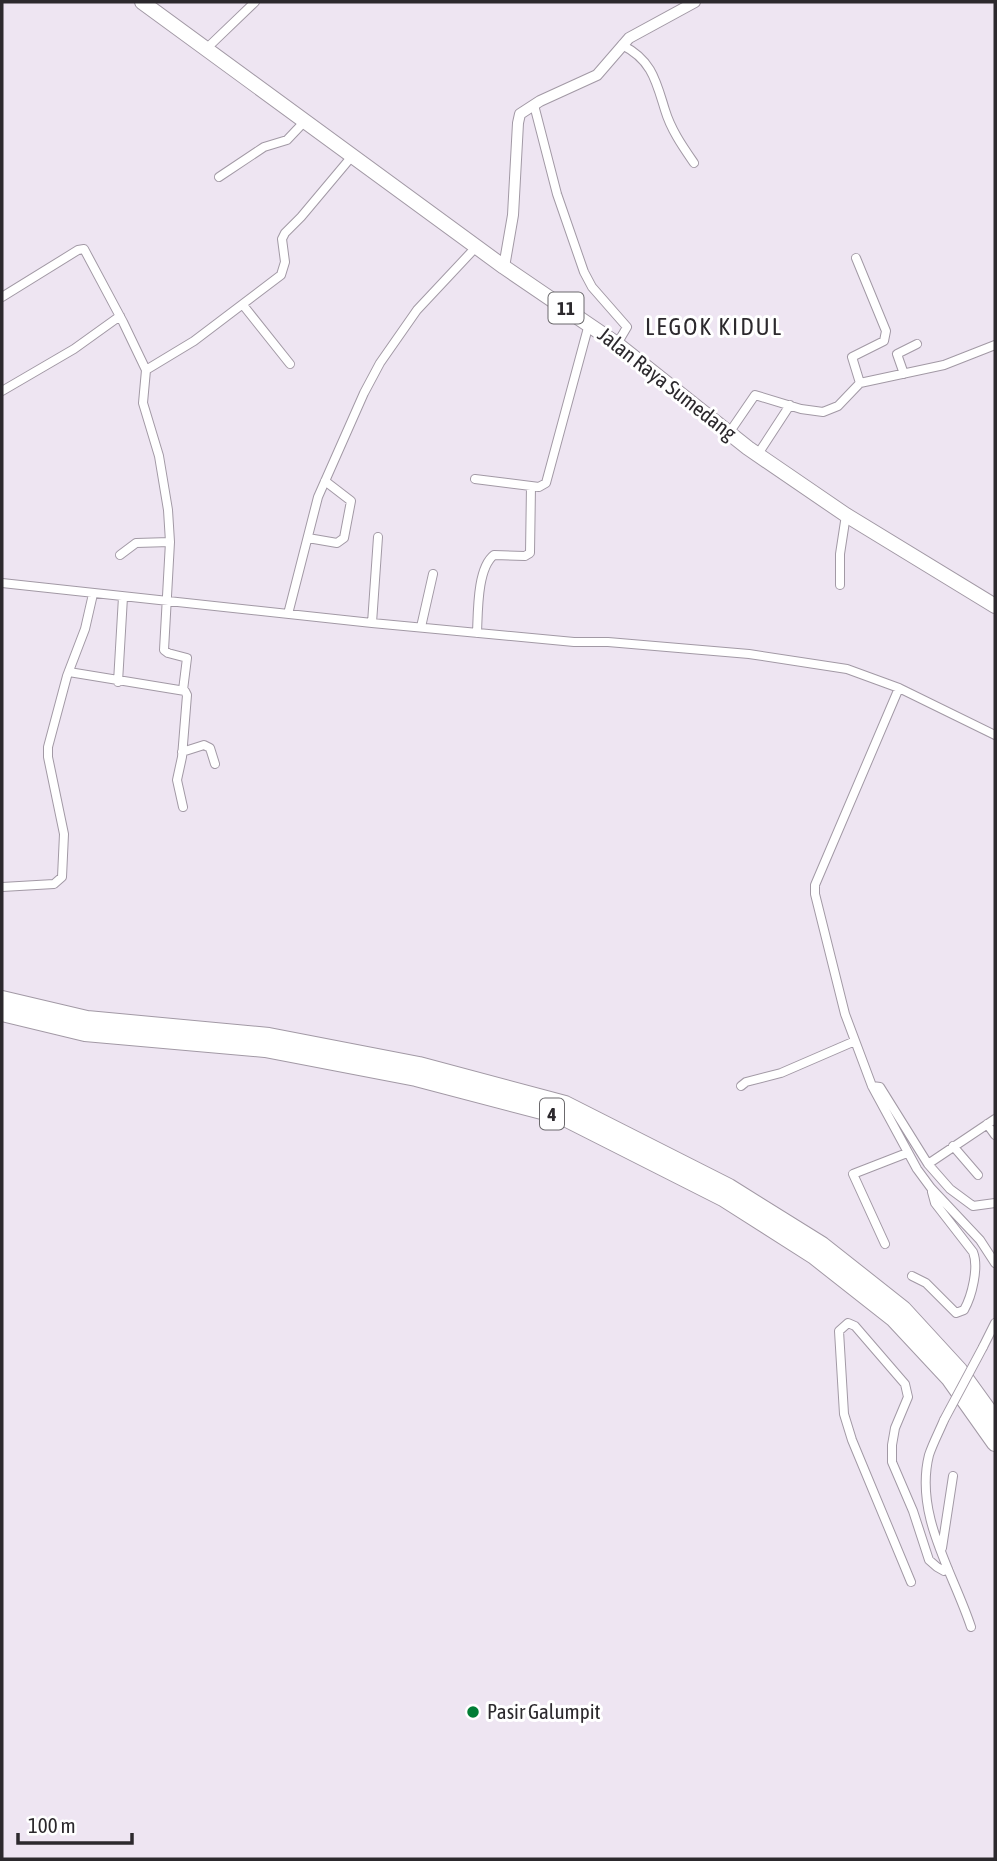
<svg xmlns="http://www.w3.org/2000/svg" width="997" height="1861" viewBox="0 0 997 1861" font-family="'Asap Condensed',sans-serif">
<style>
.lines{fill:none;stroke-linecap:round;stroke-linejoin:round}
.minor-casing{stroke:#a299a5;stroke-width:10}
.tertiary-casing{stroke:#a299a5;stroke-width:12}
.trunk-casing{stroke:#a299a5;stroke-width:16}
.motorway-casing{stroke:#a299a5;stroke-width:18}
.minor{stroke:#fff;stroke-width:8}
.tertiary{stroke:#fff;stroke-width:10}
.trunk{stroke:#fff;stroke-width:14}
.motorway{stroke:#fff;stroke-width:16}
.minor-bridge-casing{stroke:#a299a5;stroke-width:10;stroke-linecap:butt}
.minor-bridge{stroke:#fff;stroke-width:8}
.poi-dot{fill:#007d35;stroke:#fff;stroke-width:2.5}
.labels{text-anchor:middle;stroke-width:6;stroke-linejoin:round;paint-order:stroke}
.shield{fill:#fff;stroke:#6b696c;stroke-width:2}
.shield-label{font-size:19px;font-weight:bold;fill:#2c292d}
.street-label{font-size:21px;fill:#2c292d;stroke:#fff}
.poi-label{font-size:21px;fill:#2c292d;stroke:#fff;text-anchor:start}
.quarter-label{font-size:24px;letter-spacing:2px;fill:#2c292d;stroke:#fff}
</style>
<rect width="100%" height="100%" fill="#eee5f2"/>
<g class="lines">
<g class="minor-casing">
<path id="minor" d="M 622,45 C 652,60 656,81 665,110 C 671,130 683,147 694,163
M 206,49 L 255,2
M 534,105 L 557,194 L 584,272 L 592,287 L 627,327 L 617,344
M 219,177 L 264,147 L 287,140 L 305,121
M 856,258 L 886,331 L 884,341 L 852,357 L 860,383
M 2,297 L 78,250 L 84,249 L 123,322 L 146,370
M 243,305 L 290,364
M 904,374 L 897,354 L 917,344
M 2,391 L 74,349 L 120,316
M 729,433 L 755,395 L 801,409 L 823,412 L 838,406 L 860,383 L 944,365 L 995,345
M 758,454 L 790,405
M 475,479 L 539,487 L 546,483 L 589,324
M 308,538 L 337,543 L 344,538 L 351,501 L 325,481
M 120,555 L 136,543 L 170,542
M 2,583 L 372,623 L 574,642 L 608,642 L 749,654 L 847,669 L 899,688 L 995,735
M 840,585 L 840,554 L 846,515
M 288,614 L 318,497 L 364,393 L 380,363 L 417,310 L 477,246
M 372,623 L 378,537
M 421,627 L 433,574
M 477,633 C 478,612 477,568 494,555 L 525,556 L 530,553 L 531,486
M 69,672 L 185,691 L 187,695 L 182,757 L 177,780 L 183,807
M 118,682 L 123,597
M 899,688 L 815,885 L 815,894 L 845,1014 L 872,1086 L 917,1169 L 931,1188 L 980,1240 L 995,1263
M 183,690 L 187,658 L 168,653 L 164,650 L 170,542 L 168,510 L 159,456 L 143,403 L 146,370 L 194,341 L 281,275 L 285,262 L 282,239 L 285,233 L 301,217 L 353,155
M 182,752 L 204,745 L 210,748 L 215,764
M 2,887 L 54,884 L 62,877 L 64,834 L 48,757 L 48,747 L 67,676 L 85,629 L 93,594
M 741,1086 L 746,1082 L 781,1073 L 855,1041
M 872,1086 L 880,1087 L 928,1164 L 950,1189 L 973,1206 L 995,1203
M 987,1124 L 995,1135
M 953,1146 L 978,1175
M 928,1164 L 995,1119
M 885,1244 L 853,1174 L 907,1153
M 912,1276 L 926,1283 L 956,1313 L 964,1310 C 972,1296 979,1267 973,1252 L 935,1203 L 932,1192
M 983,1347 L 995,1323
M 944,1420 C 939,1432 933,1443 929,1455 C 914,1515 953,1572 971,1627
M 942,1548 L 953,1476
M 911,1582 L 852,1440 L 844,1414 L 839,1331 L 848,1323 L 855,1326 L 905,1384 L 908,1397 L 895,1428 L 892,1445 L 892,1462 L 913,1511 L 929,1560 L 937,1567 L 944,1571 L 948,1569"/>
</g>
<g class="tertiary-casing">
<path id="tertiary" d="M 504,267 L 513,215 L 518,123 L 520,114 L 540,101 L 597,75 L 629,38 L 695,2"/>
</g>
<g class="trunk-casing">
<path id="trunk" d="M 142,2 L 504,267 L 617,344 L 748,448 L 846,515 L 995,606"/>
</g>
<g class="motorway-casing">
<path id="motorway" d="M 2,999 L 87,1019 L 269,1036 L 419,1065 L 565,1104 L 729,1187 L 822,1245 L 903,1309 L 959,1370 L 995,1420
M 2,1013 L 85,1033 L 265,1049 L 416,1078 L 561,1116 L 723,1198 L 814,1256 L 894,1319 L 949,1378 L 995,1443"/>
</g>
<use href="#minor" class="minor"/>
<use href="#tertiary" class="tertiary"/>
<use href="#trunk" class="trunk"/>
<use href="#motorway" class="motorway"/>
<g class="minor-bridge-casing">
<path id="minor-bridge" d="M 944,1420 L 983,1347"/>
</g>
<use href="#minor-bridge" class="minor-bridge"/>
</g>
<circle class="poi-dot" cx="473" cy="1712" r="7"/>
<g class="labels">
<g class="shield">
<rect x="548.5" y="292.5" width="35" height="31" rx="5"/>
<rect x="540" y="1098.5" width="24" height="31" rx="5"/>
</g>
<g class="shield-label">
<text x="566" y="315">11</text>
<text x="552" y="1121">4</text>
</g>
<g class="street-label">
<text transform="translate(667 384) rotate(38)" y="7">Jalan Raya Sumedang</text>
</g>
<g class="poi-label">
<text x="487" y="1719">Pasir Galumpit</text>
</g>
<g class="quarter-label">
<text x="714" y="335">LEGOK KIDUL</text>
</g>
</g>
<rect width="997" height="1861" fill="none" stroke="#2c292d" stroke-width="7"/>
<path d="M18 1833v10h114v-10" fill="none" stroke="#2c292d" stroke-width="3.5"/>
<text x="28" y="1833" font-size="21" fill="#2c292d" stroke="#ffffff" stroke-width="5" paint-order="stroke">100 m</text>
</svg>
